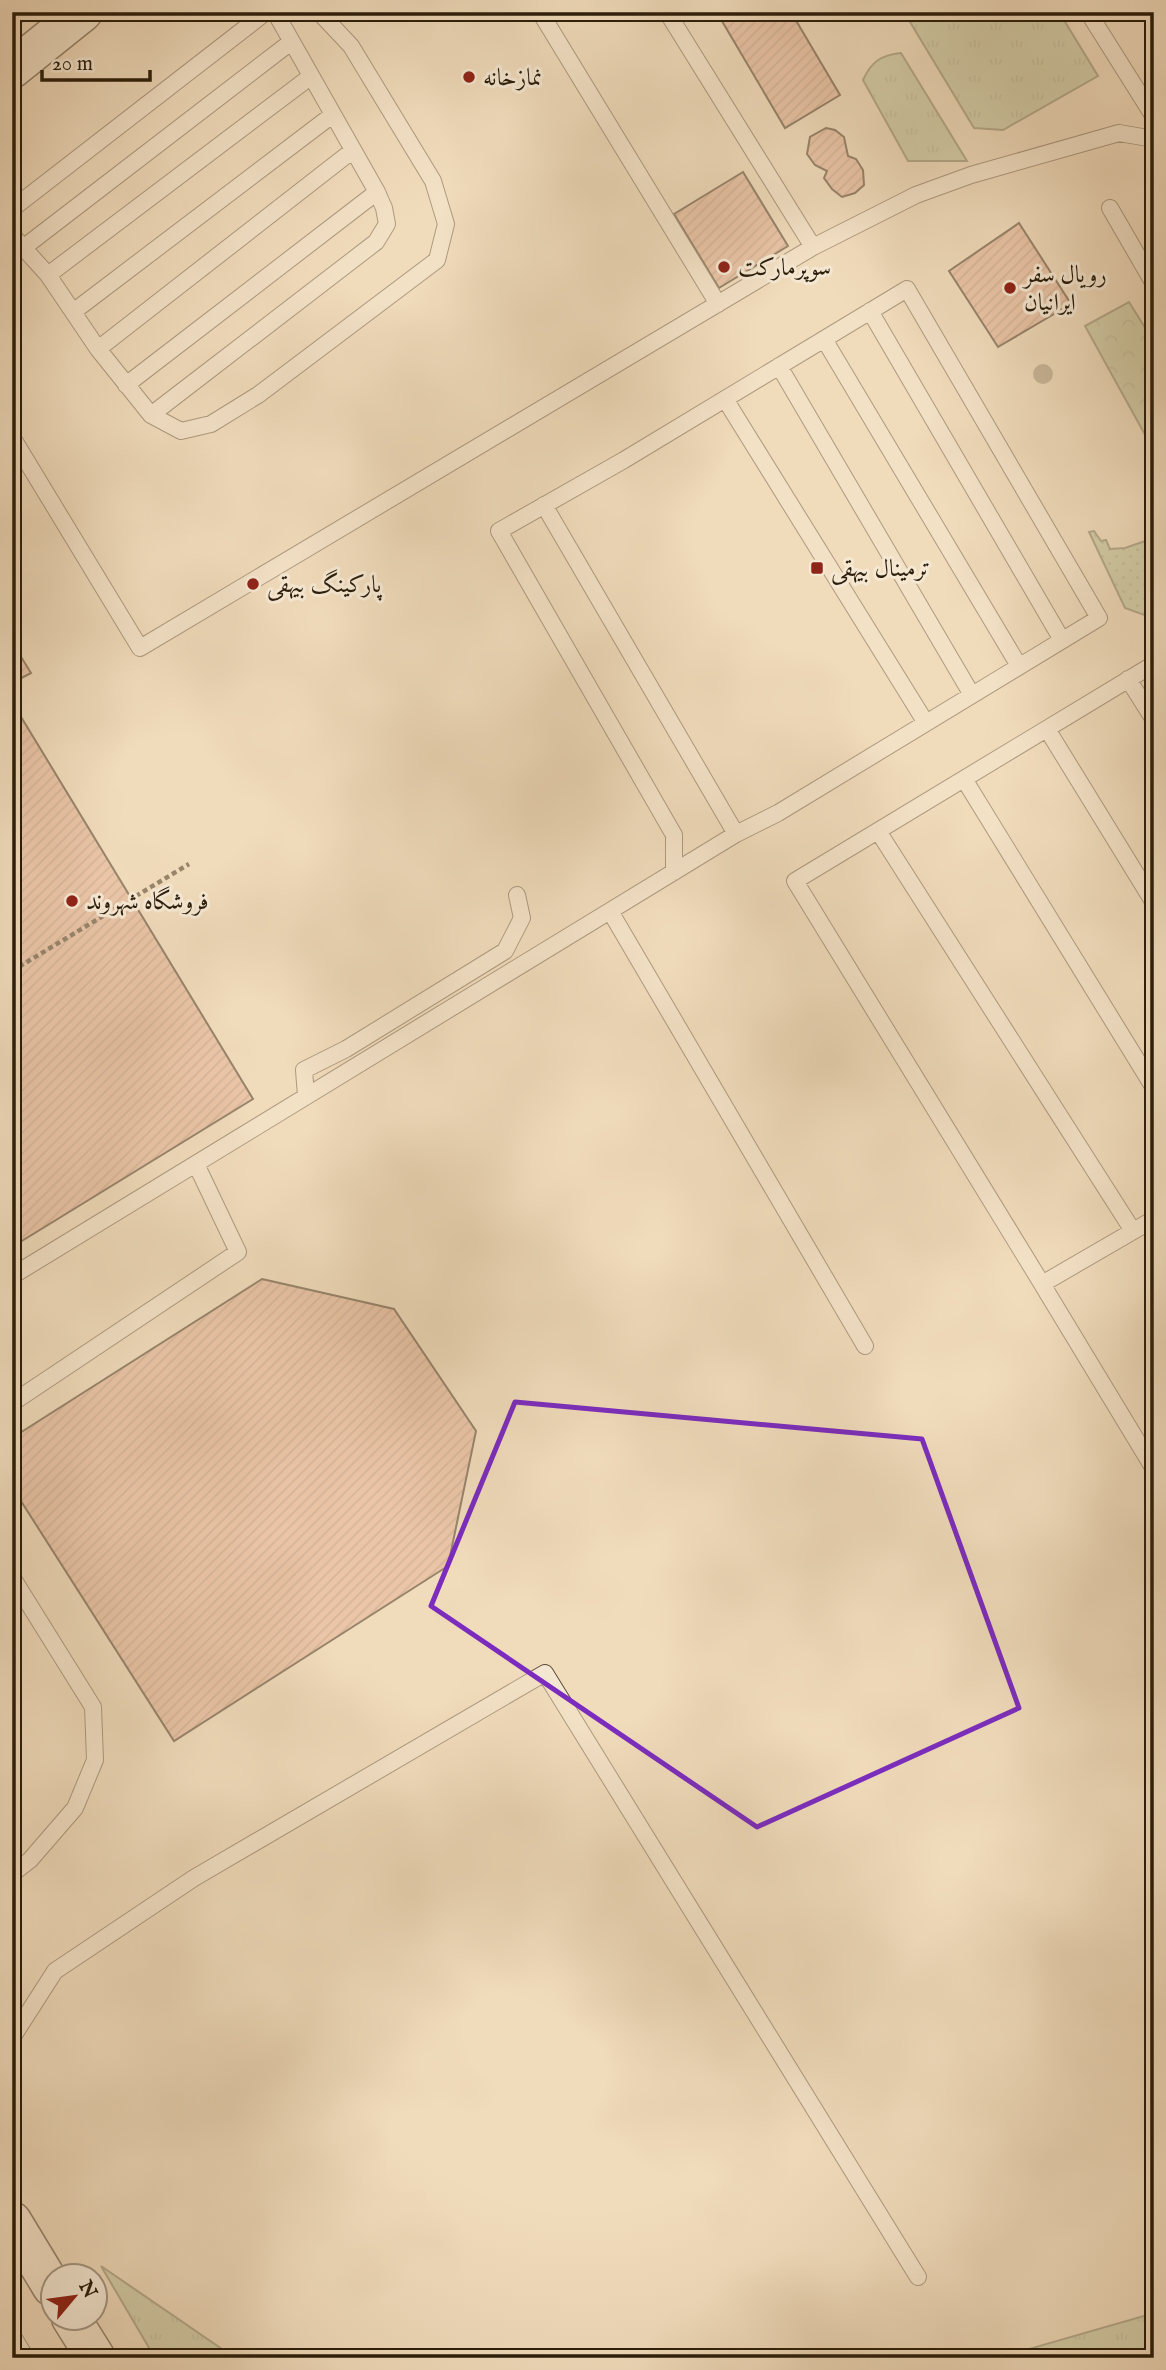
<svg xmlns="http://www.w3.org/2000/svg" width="1166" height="2370" viewBox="0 0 1166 2370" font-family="'IM FELL English',Amiri,serif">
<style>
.grass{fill:url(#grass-dots);stroke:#6e6f50;stroke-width:2}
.forest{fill:url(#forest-crowns);stroke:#6e6f50;stroke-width:2}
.park{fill:url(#park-tufts);stroke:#6e6f50;stroke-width:2}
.building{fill:url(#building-hatch);stroke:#2a1d0a;stroke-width:2}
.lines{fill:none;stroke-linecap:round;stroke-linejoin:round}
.lane-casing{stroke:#5c4c36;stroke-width:18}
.secondary-casing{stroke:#2a1d0a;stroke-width:41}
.path{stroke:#2a1d0a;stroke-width:4.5;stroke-dasharray:5 3.5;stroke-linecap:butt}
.lane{stroke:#f5e8d3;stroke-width:16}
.secondary{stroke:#f5e8d3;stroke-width:38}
.tree{fill:#9a8d71}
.marked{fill:none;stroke:#7b2cbf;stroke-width:5;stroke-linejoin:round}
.poi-dot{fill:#8f2418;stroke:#f5e8d3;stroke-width:2.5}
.labels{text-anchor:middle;stroke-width:6;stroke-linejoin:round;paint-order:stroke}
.poi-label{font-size:24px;fill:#2a1d0a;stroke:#f5e8d3;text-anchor:start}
</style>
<defs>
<pattern id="grass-dots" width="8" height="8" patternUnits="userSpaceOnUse" patternTransform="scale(1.75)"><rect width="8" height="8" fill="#b3c195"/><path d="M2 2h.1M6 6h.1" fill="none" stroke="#9aa57f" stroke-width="1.8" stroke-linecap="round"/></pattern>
<pattern id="forest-crowns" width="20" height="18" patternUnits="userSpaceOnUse" patternTransform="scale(1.75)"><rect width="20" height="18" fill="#b3c195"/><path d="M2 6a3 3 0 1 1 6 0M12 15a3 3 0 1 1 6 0" fill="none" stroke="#9aa57f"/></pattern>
<pattern id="park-tufts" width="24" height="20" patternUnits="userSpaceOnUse" patternTransform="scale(1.75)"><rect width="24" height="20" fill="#b3c195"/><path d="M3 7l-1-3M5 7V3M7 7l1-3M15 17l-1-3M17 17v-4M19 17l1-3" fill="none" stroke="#9aa57f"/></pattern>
<pattern id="building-hatch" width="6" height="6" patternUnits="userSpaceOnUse" patternTransform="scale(1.75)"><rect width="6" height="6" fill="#e3ab8e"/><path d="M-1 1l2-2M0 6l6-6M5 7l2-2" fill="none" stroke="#b88b72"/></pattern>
</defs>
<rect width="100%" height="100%" fill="#f0dbbb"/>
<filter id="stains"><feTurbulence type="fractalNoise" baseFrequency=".00286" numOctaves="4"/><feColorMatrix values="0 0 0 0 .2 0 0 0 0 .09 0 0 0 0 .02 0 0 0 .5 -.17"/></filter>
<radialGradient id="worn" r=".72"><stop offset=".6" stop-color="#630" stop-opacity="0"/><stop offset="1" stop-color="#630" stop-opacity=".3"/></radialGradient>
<path class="grass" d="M 1094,531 L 1101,541 L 1106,540 L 1110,549 L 1125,548 L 1154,538 L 1154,612 L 1147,616 L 1125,608 L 1089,532 Z"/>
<path class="forest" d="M 1129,302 L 1154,342 L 1154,451 L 1085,326 Z"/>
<path class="park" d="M 12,12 L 34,12 L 12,30 Z
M 904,12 L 1059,12 L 1098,76 L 1003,130 L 974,128 Z
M 901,53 L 967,161 L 908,161 L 863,80 C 871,62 881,55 901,53 Z
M 101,2266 L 235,2358 L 155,2358 Z
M 1154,2313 L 1154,2358 L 998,2358 Z"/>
<path class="building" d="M 725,12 L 791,12 L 840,95 L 785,128 L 719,16 Z
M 826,128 L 835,130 L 844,137 L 848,156 L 856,159 L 863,170 L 864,185 L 855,193 L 842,197 L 832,189 L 824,178 L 827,171 L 815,165 L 807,154 L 810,137 Z
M 743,172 L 788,246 L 719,288 L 674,214 Z
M 1019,223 L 1071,304 L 998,347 L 949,271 Z
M 12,642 L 31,673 L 12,683 Z
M 12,702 L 253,1099 L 12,1247 Z
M 262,1279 L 394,1309 L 476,1431 L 448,1566 L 174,1741 L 12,1487 L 12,1438 Z"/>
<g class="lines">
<g class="lane-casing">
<path id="lane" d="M 540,12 L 718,304
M 667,12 L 813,247
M 1088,12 L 1154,117
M 1110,208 L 1154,284
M 12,209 L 266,12
M 12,235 L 48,275 L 98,349 L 151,415 L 181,431 L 211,424 L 258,395 L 437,260 L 446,224 L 433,181 L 351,46 L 319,12
M 23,248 L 291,42
M 48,275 L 310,77
M 870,311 L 1062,640
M 73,312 L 331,116
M 824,339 L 1019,666
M 98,349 L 352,151
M 779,366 L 972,695
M 126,385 L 377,192
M 725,399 L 926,723
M 151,415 L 376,242 L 387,224 L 384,208 L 377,192 L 275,12
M 12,437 L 140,648 L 813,247 L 916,195 L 971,175 L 1119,133 L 1154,139
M 544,505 L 736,834
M 1128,679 L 1154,720
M 1047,729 L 1154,903
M 964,779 L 1154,1088
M 878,831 L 1133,1231
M 610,911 L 865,1346
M 306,1096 L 304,1070 L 346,1049 L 505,951 L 522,918 L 517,895
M 1154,1219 L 1042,1284 L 1154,1469
M 12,1276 L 736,834 L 778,813 L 1099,618 L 907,289 L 624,460 L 499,531 L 674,835 L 674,872
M 1042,1284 L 795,881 L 1154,664
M 12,1403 L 238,1252 L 196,1164
M 12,1577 L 93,1707 L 95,1760 L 75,1808 L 30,1860 L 12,1874
M 12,2038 L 55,1971 L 194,1878 L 545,1673 L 918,2277
M 12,2335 L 26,2358"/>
</g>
<g class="secondary-casing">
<path id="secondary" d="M 12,69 L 83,12
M 12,2221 L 52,2287
M 71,2318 L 96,2358"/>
</g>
<path class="path" d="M 12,971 L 189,864"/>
<use href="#lane" class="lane"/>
<use href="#secondary" class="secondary"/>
</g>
<circle class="tree" cx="1043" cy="374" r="10"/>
<path d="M0 0H1166V2370H0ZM 515,1402 L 922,1439 L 1019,1708 L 757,1827 L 431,1606 Z" fill="#f0dbbb" fill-opacity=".55" fill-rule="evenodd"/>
<path class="marked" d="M 515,1402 L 922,1439 L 1019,1708 L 757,1827 L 431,1606 Z"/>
<g class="poi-dot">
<circle cx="469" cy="77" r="7"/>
<circle cx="724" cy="267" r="7"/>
<circle cx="1010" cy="288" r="7"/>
<rect x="810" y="561" width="14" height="14" rx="3.5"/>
<circle cx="253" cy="584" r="7"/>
<circle cx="72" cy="901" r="7"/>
</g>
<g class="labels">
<g class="poi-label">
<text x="483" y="85">نمازخانه</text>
<text x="738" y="275">سوپرمارکت</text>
<text x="1024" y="282">رویال سفر<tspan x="1024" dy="28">ایرانیان</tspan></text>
<text x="831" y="576">ترمینال بیهقی</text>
<text x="267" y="592">پارکینگ بیهقی</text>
<text x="86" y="909">فروشگاه شهروند</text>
</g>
</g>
<rect width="1166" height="2370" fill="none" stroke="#f0dbbb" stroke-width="42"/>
<rect x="14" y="14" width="1138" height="2342" fill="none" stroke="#2a1d0a" stroke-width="3.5"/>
<rect x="21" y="21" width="1124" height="2328" fill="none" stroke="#2a1d0a" stroke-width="2"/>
<g transform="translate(74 2297) rotate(61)"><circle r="33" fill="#f5e8d3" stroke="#a49783" stroke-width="2"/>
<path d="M0-5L12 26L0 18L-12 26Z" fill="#8f2418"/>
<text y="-10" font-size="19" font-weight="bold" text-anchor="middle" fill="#2a1d0a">N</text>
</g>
<path d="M42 70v10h108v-10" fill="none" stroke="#2a1d0a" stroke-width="3.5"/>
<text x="52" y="70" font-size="21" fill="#2a1d0a" stroke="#f5e8d3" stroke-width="5" paint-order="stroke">20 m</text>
<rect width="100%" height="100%" filter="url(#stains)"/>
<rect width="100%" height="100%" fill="url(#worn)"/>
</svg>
